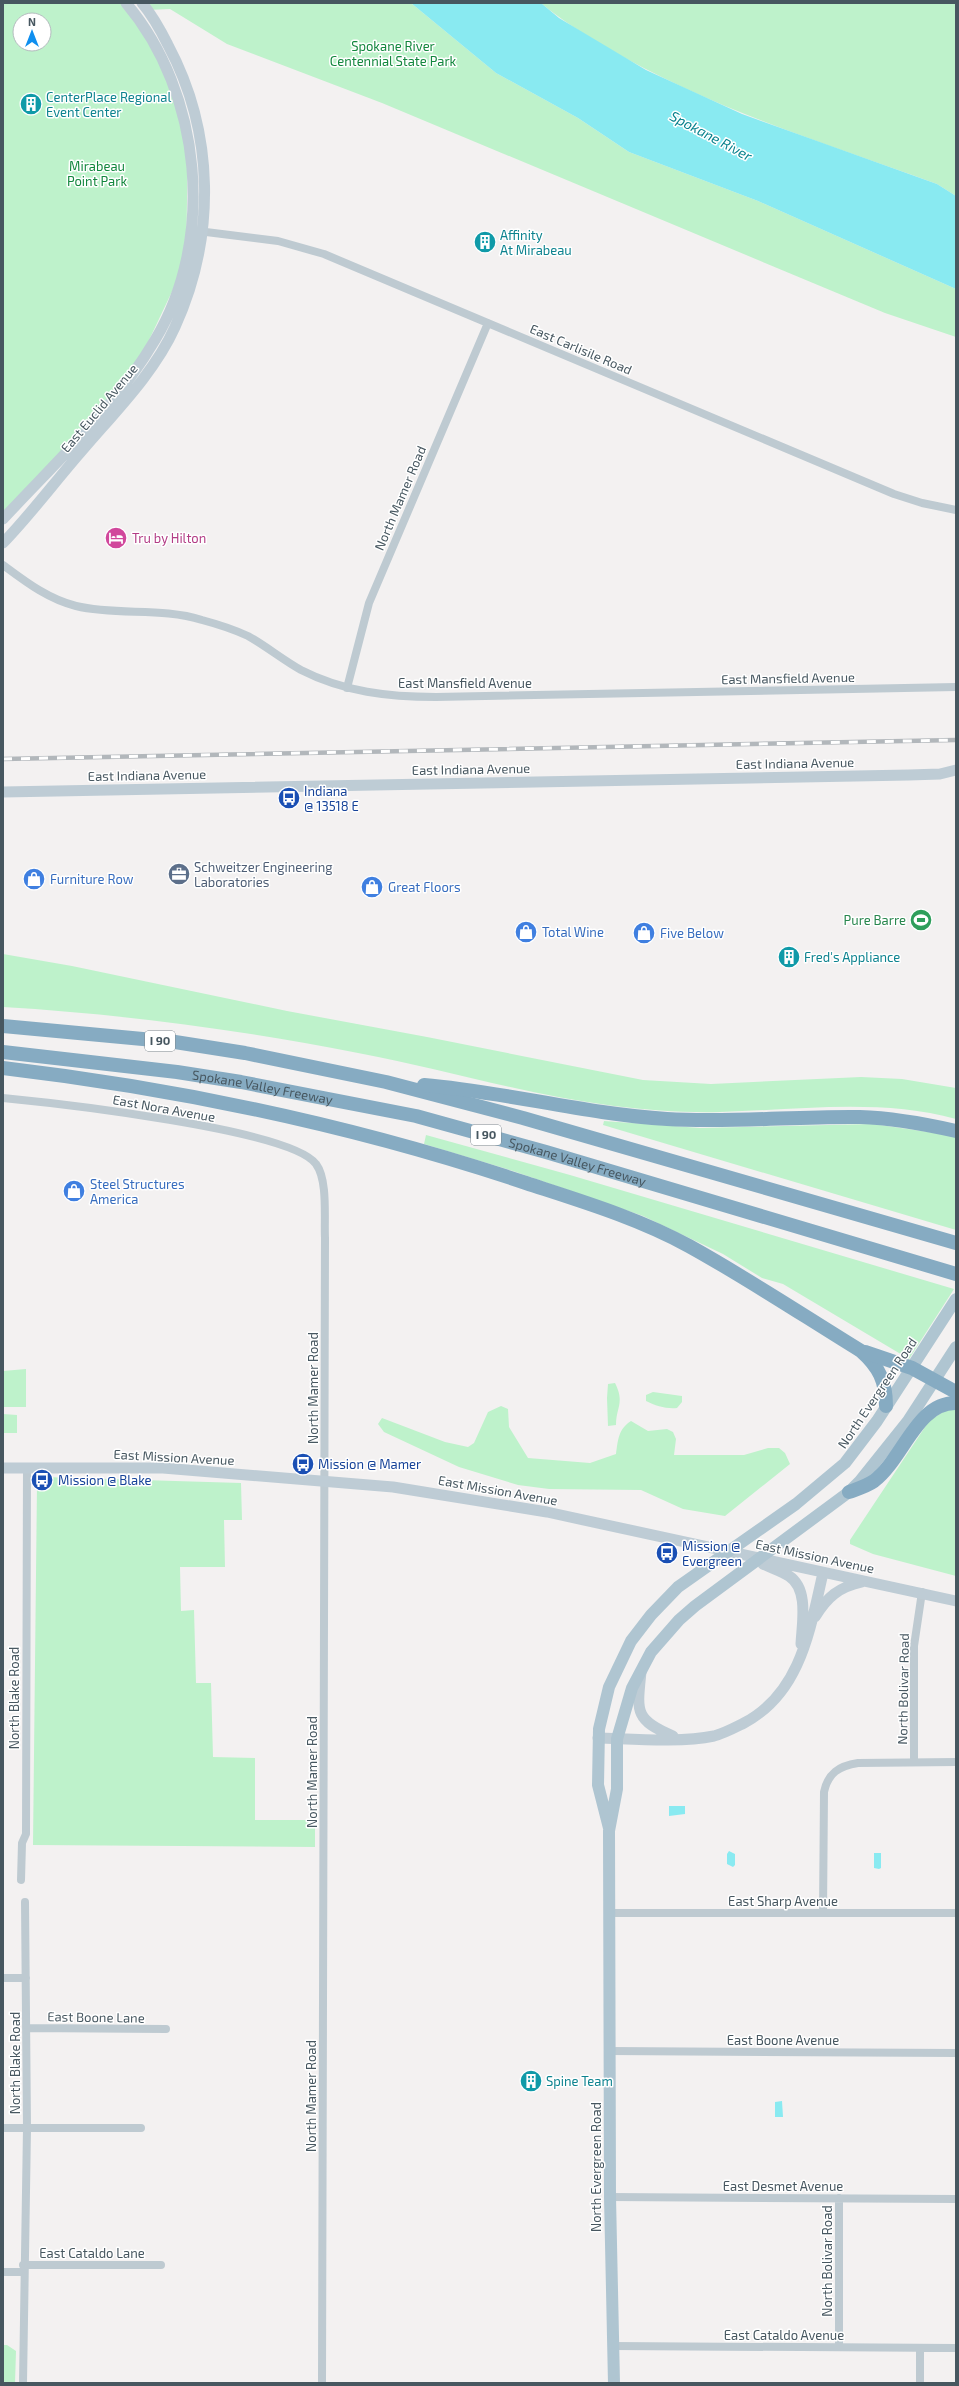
<svg xmlns="http://www.w3.org/2000/svg" width="959" height="2386" viewBox="0 0 959 2386" font-family="'Exo 2',sans-serif">
<style>
.green{fill:#bef2cb;fill-rule:evenodd}
.water{fill:#89eaf1}
.lines{fill:none;stroke-linecap:round;stroke-linejoin:round}
.street{stroke:#becad1;stroke-width:8}
.secondary{stroke:#beccd5;stroke-width:11}
.primary{stroke:#afc5d1;stroke-width:12}
.highway{stroke:#86abc2;stroke-width:14}
.rail-casing{stroke:#b2b7bb;stroke-width:4.5}
.rail{stroke:#fff;stroke-width:3;stroke-dasharray:9;stroke-linecap:butt}
.labels{text-anchor:middle;stroke-width:3;stroke-linejoin:round;paint-order:stroke}
.shield{fill:#fff;stroke:#7e8990;stroke-width:1}
.shield-label{font-size:12px;font-weight:bold;fill:#475760}
.park-label{font-size:13px;fill:#12873d;stroke:#fff}
.culture-label{font-size:13px;fill:#0d838f;stroke:#fff;text-anchor:start}
.street-label{font-size:13px;fill:#475760;stroke:#fff}
.hotel-label{font-size:13px;fill:#b23c85;stroke:#fff;text-anchor:start}
.transit-label{font-size:13px;fill:#164399;stroke:#fff;text-anchor:start}
.service-label{font-size:13px;fill:#4e5e75;stroke:#fff;text-anchor:start}
.shop-label{font-size:13px;fill:#366cbe;stroke:#fff;text-anchor:start}
.leisure-label{font-size:13px;fill:#27864d;stroke:#fff;text-anchor:end}
.water-label{font-size:14px;font-style:italic;fill:#07828d;stroke:#fff}
</style>
<rect width="100%" height="100%" fill="#f3f1f1"/>
<path class="green" d="M 3,3 L 126,3 L 159,54 L 188,139 L 186,262 L 132,376 L 3,519 ZM 20,20 L 44,20 L 44,44 L 20,44 Z
M 142,3 L 411,3 L 496,73 L 578,118 L 629,152 L 758,201 L 956,289 L 956,337 L 885,313 L 382,103 L 227,44 L 170,9 L 148,10 Z
M 541,3 L 956,3 L 956,196 L 937,184 C 824,143 709,108 606,47 C 583,33 561,20 541,3 Z
M 3,954 L 72,966 L 287,1011 L 427,1037 L 643,1080 L 711,1084 L 861,1077 L 902,1079 L 956,1088 L 956,1119 C 880,1098 798,1110 720,1112 C 685,1113 649,1110 614,1106 C 527,1095 443,1069 358,1053 C 242,1030 121,1014 3,1007 Z
M 604,1121 L 700,1128 L 873,1124 L 956,1136 L 956,1230 L 603,1125 Z
M 426,1135 L 570,1175 L 954,1289 L 909,1359 L 783,1284 L 762,1278 L 723,1254 L 643,1216 L 513,1171 L 424,1144 Z
M 26,1369 L 26,1407 L 3,1407 L 3,1371 Z
M 615,1383 C 625,1403 616,1407 616,1425 L 608,1426 L 607,1398 L 608,1384 Z
M 653,1392 L 682,1396 L 682,1402 L 677,1408 C 666,1409 656,1406 646,1401 L 646,1395 Z
M 501,1406 L 508,1409 L 509,1427 L 528,1458 L 590,1463 L 616,1454 C 618,1441 618,1429 631,1421 L 648,1431 L 667,1429 L 673,1432 L 676,1439 L 674,1455 L 744,1455 L 768,1448 L 779,1448 L 785,1453 L 790,1464 L 725,1516 L 683,1509 L 641,1490 L 549,1489 L 518,1485 L 459,1467 L 384,1432 L 378,1424 L 382,1418 L 445,1442 L 468,1447 L 474,1443 L 488,1412 Z
M 946,1410 L 956,1410 L 956,1576 L 873,1554 L 850,1544 L 850,1540 L 929,1421 Z
M 3,1414 L 17,1415 L 17,1433 L 3,1433 Z
M 44,1477 L 241,1483 L 242,1520 L 224,1520 L 225,1567 L 180,1567 L 181,1611 L 194,1610 L 196,1683 L 211,1683 L 213,1757 L 255,1758 L 255,1820 L 315,1820 L 315,1847 L 33,1845 L 37,1484 Z
M 3,2345 L 7,2345 L 16,2351 L 15,2383 L 3,2383 Z"/>
<path class="water" d="M 411,3 L 541,3 L 559,18 L 646,70 L 742,114 L 937,184 L 956,196 L 956,289 L 758,201 L 629,152 L 578,118 L 496,73 Z
M 669,1806 L 685,1806 L 685,1814 L 669,1816 Z
M 729,1851 L 735,1854 L 735,1865 L 733,1867 L 727,1864 L 727,1854 Z
M 874,1853 L 881,1853 L 881,1868 L 879,1869 L 874,1868 Z
M 782,2101 L 783,2117 L 775,2117 L 775,2102 Z"/>
<g class="lines">
<path class="street" d="M 198,231 L 278,241 L 324,254 L 894,494 L 922,503 L 956,510
M 3,565 C 26,582 48,599 76,606 C 118,616 161,607 202,620 C 217,624 233,629 248,636 C 266,646 283,660 301,670 C 344,692 389,697 436,697 L 956,687
M 347,688 L 369,603 L 488,323
M 3,1098 C 54,1103 291,1129 316,1164 C 328,1180 324,1218 325,1238 L 322,2383
M 914,1762 L 914,1646 L 922,1592
M 21,1880 L 22,1843 L 26,1834 L 27,1468
M 610,1913 L 956,1913
M 823,1913 L 824,1792 C 828,1773 839,1766 858,1763 L 956,1762
M 3,1978 L 26,1978
M 27,2028 L 166,2029
M 610,2051 L 956,2053
M 3,2128 L 141,2128
M 610,2197 L 956,2199
M 839,2198 L 839,2347
M 23,2265 L 161,2265
M 3,2272 L 23,2272
M 612,2346 L 956,2348
M 920,2348 L 920,2383
M 23,2383 L 27,2128 L 25,1902"/>
<path class="secondary" d="M 3,519 C 56,462 115,408 155,340 C 216,239 202,93 126,3
M 3,543 C 30,515 54,483 80,453 C 112,415 154,374 175,327 C 216,237 215,133 168,45 C 161,31 153,16 142,3
M 3,792 L 909,775 L 940,774 L 956,770
M 3,1468 L 163,1468 L 393,1487 L 547,1512 L 956,1601
M 763,1564 C 771,1568 781,1571 789,1576 C 809,1589 802,1623 801,1644
M 815,1617 C 827,1597 839,1587 862,1582
M 641,1672 C 637,1711 634,1720 673,1736
M 598,1738 C 633,1739 681,1743 714,1736 C 725,1733 734,1728 744,1723 C 801,1693 810,1629 823,1573"/>
<path class="primary" d="M 609,1828 L 598,1785 L 599,1729 L 609,1687 L 631,1641 L 651,1615 L 678,1587 L 796,1504 L 845,1463 L 877,1421 L 956,1299
M 614,2383 L 610,2197 L 609,1831 L 617,1789 L 617,1739 L 632,1688 L 651,1652 L 679,1620 L 695,1606 L 849,1492 L 860,1481 L 908,1421 L 956,1347"/>
<g class="highway">
<path d="M 3,1026 L 175,1042 L 245,1053 L 386,1082 L 523,1118 L 956,1243"/>
<path id="s1" d="M 3,1052 L 177,1072 L 241,1082 L 416,1116 L 546,1152 L 956,1274"/>
<path d="M 3,1068 C 181,1089 356,1126 526,1183 C 581,1201 638,1218 689,1246 C 747,1278 804,1316 861,1351 C 879,1367 886,1381 886,1406"/>
<path d="M 424,1085 C 506,1092 585,1114 667,1119 C 731,1123 796,1116 860,1117 C 892,1118 925,1124 956,1131"/>
<path d="M 865,1352 L 912,1368 L 956,1392"/>
<path d="M 849,1492 C 857,1489 867,1486 874,1481 C 903,1459 917,1402 956,1403"/>
</g>
<g class="rail-casing">
<path id="rail" d="M 3,759 L 956,740"/>
</g>
<use href="#rail" class="rail"/>
</g>
<defs>
<g id="building-disc" transform="scale(1.15)"><circle r="9.5" fill="#0f9aa8" stroke="#fff"/><path d="M-4-6H4V6H1V3H-1V6H-4ZM-2.5-4.3h1.7v1.8h-1.7ZM.8-4.3h1.7v1.8H.8ZM-2.5-1h1.7V.8h-1.7ZM.8-1h1.7V.8H.8Z" fill="#fff"/></g>
<g id="hotel-disc" transform="scale(1.15)"><circle r="9.5" fill="#d1479c" stroke="#fff"/><path d="M-6-4.5h1.5V1H6V5H4.5V3h-9V5H-6ZM-4 0a1.8 1.8 0 1 1 3.6 0ZM.5 0V-2.5h3Q6-2.5 6 0Z" fill="#fff"/></g>
<g id="bus-disc" transform="scale(1.15)"><circle r="9.5" fill="#1a4fb4" stroke="#fff"/><path d="M-5-6H5V4H4V6H2V4H-2V6H-4V4H-5ZM-3.5-4V0h7V-4ZM-3.5 1.2v1.5H-2V1.2ZM2 1.2v1.5H3.5V1.2Z" fill="#fff"/></g>
<g id="office-disc" transform="scale(1.15)"><circle r="9.5" fill="#5c6f8a" stroke="#fff"/><path d="M-6-3h4V-5.5h4V-3h4V5H-6ZM-1-4.5V-3h2v-1.5ZM-6 0V1H6V0Z" fill="#fff"/></g>
<g id="shop-disc" transform="scale(1.15)"><circle r="9.5" fill="#3f7fe0" stroke="#fff"/><path d="M-5-2.5h2.3a2.7 3.5 0 0 1 5.4 0H5L5.5 6h-11ZM-1.5-2.5h3a1.5 2.3 0 0 0-3 0Z" fill="#fff"/></g>
<g id="stadium-disc" transform="scale(1.15)"><circle r="9.5" fill="#2e9e5b" stroke="#fff"/><path d="M0-5a6.5 5 0 1 0 0 10a6.5 5 0 1 0 0-10ZM-3.5-1.8h7v3.6h-7Z" fill="#fff"/></g>
</defs>
<g fill-rule="evenodd">
<use href="#building-disc" x="31" y="104"/>
<use href="#building-disc" x="485" y="242"/>
<use href="#hotel-disc" x="116" y="538"/>
<use href="#bus-disc" x="289" y="798"/>
<use href="#office-disc" x="179" y="874"/>
<use href="#shop-disc" x="34" y="879"/>
<use href="#shop-disc" x="372" y="887"/>
<use href="#stadium-disc" x="921" y="920"/>
<use href="#shop-disc" x="526" y="932"/>
<use href="#shop-disc" x="644" y="933"/>
<use href="#building-disc" x="789" y="957"/>
<use href="#shop-disc" x="74" y="1191"/>
<use href="#bus-disc" x="303" y="1464"/>
<use href="#bus-disc" x="42" y="1480"/>
<use href="#bus-disc" x="667" y="1553"/>
<use href="#building-disc" x="531" y="2081"/>
</g>
<g class="labels">
<g class="shield">
<rect x="145" y="1031" width="30" height="20" rx="3"/>
<rect x="471" y="1125" width="30" height="20" rx="3"/>
</g>
<g class="shield-label">
<text x="160" y="1045">I 90</text>
<text x="486" y="1139">I 90</text>
</g>
<g class="park-label">
<text x="393" y="51">Spokane River<tspan x="393" dy="15">Centennial State Park</tspan></text>
<text x="97" y="171">Mirabeau<tspan x="97" dy="15">Point Park</tspan></text>
</g>
<g class="culture-label">
<text x="46" y="102">CenterPlace Regional<tspan x="46" dy="15">Event Center</tspan></text>
<text x="500" y="240">Affinity<tspan x="500" dy="15">At Mirabeau</tspan></text>
<text x="804" y="962">Fred's Appliance</text>
<text x="546" y="2086">Spine Team</text>
</g>
<g class="street-label">
<text transform="translate(581 349) rotate(23)" y="5">East Carlisile Road</text>
<text transform="translate(99 408) rotate(-50)" y="5">East Euclid Avenue</text>
<text transform="translate(400 498) rotate(-67)" y="5">North Mamer Road</text>
<text transform="translate(788 678) rotate(-1)" y="5">East Mansfield Avenue</text>
<text x="465" y="688">East Mansfield Avenue</text>
<text transform="translate(795 763) rotate(-1)" y="5">East Indiana Avenue</text>
<text transform="translate(471 769) rotate(-1)" y="5">East Indiana Avenue</text>
<text transform="translate(147 775) rotate(-1)" y="5">East Indiana Avenue</text>
<text dy="5" stroke="none"><textPath href="#s1" startOffset="262">Spokane Valley Freeway</textPath></text>
<text transform="translate(164 1108) rotate(10)" y="5">East Nora Avenue</text>
<text dy="5" stroke="none"><textPath href="#s1" startOffset="586">Spokane Valley Freeway</textPath></text>
<text transform="translate(313 1388) rotate(-90)" y="5">North Mamer Road</text>
<text transform="translate(877 1393) rotate(-56)" y="5">North Evergreen Road</text>
<text transform="translate(174 1457) rotate(3)" y="5">East Mission Avenue</text>
<text transform="translate(498 1490) rotate(10)" y="5">East Mission Avenue</text>
<text transform="translate(815 1556) rotate(12)" y="5">East Mission Avenue</text>
<text transform="translate(903 1689) rotate(-89)" y="5">North Bolivar Road</text>
<text transform="translate(14 1698) rotate(-90)" y="5">North Blake Road</text>
<text transform="translate(312 1772) rotate(-90)" y="5">North Mamer Road</text>
<text x="783" y="1906">East Sharp Avenue</text>
<text transform="translate(96 2017) rotate(1)" y="5">East Boone Lane</text>
<text x="783" y="2045">East Boone Avenue</text>
<text transform="translate(15 2063) rotate(-90)" y="5">North Blake Road</text>
<text transform="translate(311 2096) rotate(-90)" y="5">North Mamer Road</text>
<text transform="translate(596 2167) rotate(-90)" y="5">North Evergreen Road</text>
<text x="783" y="2191">East Desmet Avenue</text>
<text x="92" y="2258">East Cataldo Lane</text>
<text transform="translate(827 2261) rotate(-90)" y="5">North Bolivar Road</text>
<text x="784" y="2340">East Cataldo Avenue</text>
</g>
<g class="hotel-label">
<text x="132" y="543">Tru by Hilton</text>
</g>
<g class="transit-label">
<text x="304" y="796">Indiana<tspan x="304" dy="15">@ 13518 E</tspan></text>
<text x="318" y="1469">Mission @ Mamer</text>
<text x="58" y="1485">Mission @ Blake</text>
<text x="682" y="1551">Mission @<tspan x="682" dy="15">Evergreen</tspan></text>
</g>
<g class="service-label">
<text x="194" y="872">Schweitzer Engineering<tspan x="194" dy="15">Laboratories</tspan></text>
</g>
<g class="shop-label">
<text x="50" y="884">Furniture Row</text>
<text x="388" y="892">Great Floors</text>
<text x="542" y="937">Total Wine</text>
<text x="660" y="938">Five Below</text>
<text x="90" y="1189">Steel Structures<tspan x="90" dy="15">America</tspan></text>
</g>
<g class="leisure-label">
<text x="906" y="925">Pure Barre</text>
</g>
<g class="water-label">
<text transform="translate(711 136) rotate(28)" y="5">Spokane River</text>
</g>
</g>
<rect width="959" height="2386" fill="none" stroke="#475760" stroke-width="8"/>
<g transform="translate(32 32)"><circle r="19" fill="#ffffff" stroke="#b5bcbf"/>
<path d="M0-3L7 15L0 10L-7 15Z" fill="#0f8fef"/>
<text y="-6" font-size="11" font-weight="bold" text-anchor="middle" fill="#475760">N</text>
</g>
</svg>
